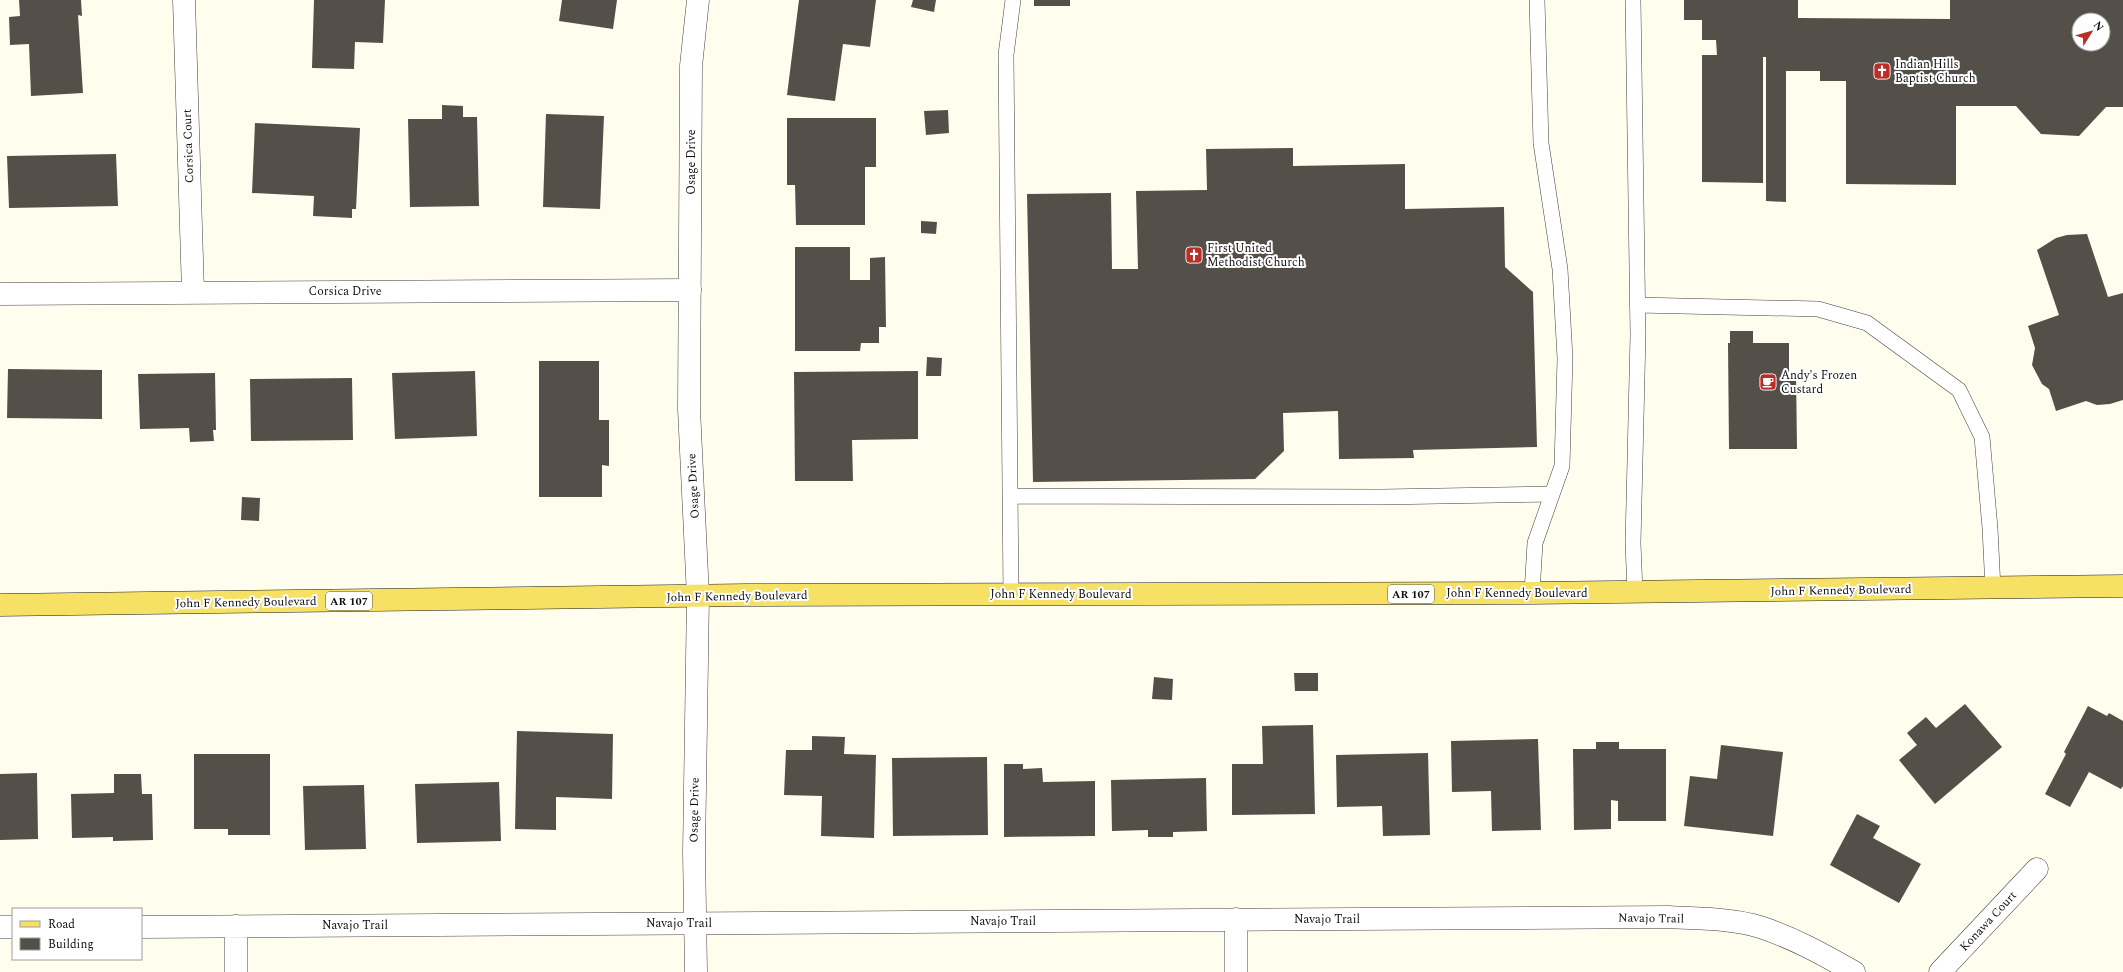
<svg xmlns="http://www.w3.org/2000/svg" width="2123" height="972" viewBox="0 0 2123 972" font-family="Spectral,serif">
<style>
.building{fill:#554f49;fill-rule:evenodd}
.lines{fill:none;stroke-linecap:round;stroke-linejoin:round}
.service-casing{stroke:#404040;stroke-width:16}
.minor-casing{stroke:#404040;stroke-width:23}
.tertiary-casing{stroke:#404040;stroke-width:23}
.primary-casing{stroke:#1e1e1e;stroke-width:23}
.service{stroke:#fff;stroke-width:15}
.minor{stroke:#fff;stroke-width:22}
.tertiary{stroke:#fff;stroke-width:22}
.primary{stroke:#f6e165;stroke-width:22}
.labels{text-anchor:middle;stroke-width:4;stroke-linejoin:round;paint-order:stroke}
.shield{fill:#fff;stroke:#565656;stroke-width:1}
.shield-label{font-size:11px;font-weight:bold;fill:#0d0d0d}
.poi-label{font-size:12px;fill:#0d0d0d;stroke:#fff;text-anchor:start}
.street-label{font-size:12px;fill:#0d0d0d;stroke:#fff}
</style>
<rect width="100%" height="100%" fill="#fffded"/>
<path class="building" d="M 19,0 L 81,0 L 82,16 L 78,15 L 83,93 L 31,96 L 29,44 L 10,45 L 9,17 L 20,16 Z
M 314,0 L 385,0 L 383,43 L 355,42 L 354,69 L 312,68 Z
M 562,0 L 617,0 L 613,29 L 559,21 Z
M 799,0 L 876,0 L 870,47 L 843,44 L 835,101 L 787,95 Z
M 913,0 L 936,0 L 934,12 L 911,7 Z
M 1034,0 L 1070,0 L 1070,6 L 1034,6 Z
M 1684,0 L 1798,0 L 1798,18 L 1950,19 L 1950,0 L 2123,0 L 2123,107 L 2106,107 L 2079,136 L 2041,134 L 2016,106 L 1956,106 L 1956,185 L 1846,184 L 1846,81 L 1820,81 L 1820,71 L 1786,71 L 1786,202 L 1766,201 L 1766,57 L 1763,57 L 1763,183 L 1702,182 L 1702,55 L 1717,55 L 1716,40 L 1702,40 L 1702,20 L 1684,20 ZM 2079,20 L 2103,20 L 2103,44 L 2079,44 Z
M 442,105 L 463,106 L 463,117 L 477,117 L 479,206 L 410,207 L 408,119 L 442,119 Z
M 948,110 L 949,133 L 926,135 L 924,111 Z
M 546,114 L 604,116 L 600,209 L 543,207 Z
M 787,118 L 876,118 L 876,167 L 865,167 L 865,225 L 796,225 L 795,185 L 787,185 Z
M 255,123 L 360,128 L 356,209 L 352,209 L 352,218 L 313,216 L 314,196 L 252,193 Z
M 1293,148 L 1293,166 L 1405,164 L 1405,209 L 1504,207 L 1505,267 L 1533,292 L 1537,447 L 1413,450 L 1414,458 L 1339,459 L 1338,411 L 1283,413 L 1284,451 L 1255,479 L 1033,482 L 1027,194 L 1111,193 L 1112,269 L 1138,269 L 1136,191 L 1207,190 L 1206,149 Z
M 116,154 L 118,206 L 9,208 L 7,156 Z
M 921,221 L 937,222 L 936,234 L 921,233 Z
M 2087,234 L 2108,297 L 2123,293 L 2123,400 L 2110,404 L 2097,405 L 2086,401 L 2056,411 L 2049,389 L 2042,384 L 2032,365 L 2035,348 L 2028,326 L 2059,315 L 2037,250 L 2056,238 L 2067,235 Z
M 795,247 L 850,247 L 850,280 L 870,280 L 870,258 L 885,257 L 886,327 L 879,327 L 879,343 L 861,343 L 860,351 L 795,351 Z
M 1730,331 L 1753,331 L 1753,343 L 1789,343 L 1789,373 L 1796,372 L 1797,449 L 1729,449 L 1728,343 L 1730,343 Z
M 927,357 L 942,358 L 941,376 L 926,376 Z
M 539,361 L 599,361 L 599,420 L 609,420 L 609,466 L 602,465 L 602,497 L 539,497 Z
M 8,369 L 102,370 L 102,419 L 7,418 Z
M 475,371 L 477,436 L 395,439 L 392,373 Z
M 918,371 L 918,439 L 852,440 L 853,481 L 795,481 L 794,372 Z
M 215,373 L 216,430 L 213,430 L 214,441 L 190,442 L 189,428 L 140,429 L 138,374 Z
M 352,378 L 353,440 L 251,441 L 250,379 Z
M 242,497 L 260,498 L 259,521 L 241,520 Z
M 1294,673 L 1318,673 L 1318,691 L 1295,691 Z
M 1154,677 L 1173,679 L 1172,700 L 1152,699 Z
M 1965,704 L 2002,747 L 1935,804 L 1899,760 L 1917,745 L 1907,733 L 1926,717 L 1936,728 Z
M 2088,706 L 2107,716 L 2109,713 L 2123,721 L 2123,786 L 2121,789 L 2089,772 L 2070,807 L 2045,794 L 2066,754 L 2064,752 Z
M 1313,725 L 1315,814 L 1232,815 L 1232,764 L 1263,764 L 1262,726 Z
M 517,731 L 613,734 L 612,799 L 556,797 L 556,830 L 515,829 Z
M 812,736 L 845,737 L 844,754 L 876,755 L 874,838 L 821,836 L 822,796 L 784,795 L 786,750 L 812,750 Z
M 1538,739 L 1541,830 L 1492,831 L 1491,791 L 1452,792 L 1451,741 Z
M 1596,742 L 1619,742 L 1619,749 L 1666,749 L 1666,821 L 1618,821 L 1618,801 L 1611,800 L 1611,829 L 1574,830 L 1573,749 L 1596,749 Z
M 1721,745 L 1783,752 L 1773,836 L 1684,826 L 1690,776 L 1717,779 Z
M 1428,753 L 1430,835 L 1383,836 L 1382,806 L 1337,807 L 1336,755 Z
M 194,754 L 270,754 L 270,835 L 228,835 L 228,829 L 194,829 Z
M 987,757 L 988,835 L 893,836 L 892,758 Z
M 1004,764 L 1023,764 L 1023,769 L 1042,768 L 1043,782 L 1095,781 L 1095,836 L 1004,837 Z
M 37,773 L 38,839 L 0,840 L 0,774 Z
M 114,774 L 141,774 L 142,794 L 152,794 L 153,840 L 113,841 L 113,837 L 72,838 L 71,794 L 114,793 Z
M 1206,778 L 1207,831 L 1173,832 L 1173,837 L 1148,837 L 1148,830 L 1112,831 L 1111,780 Z
M 499,782 L 501,841 L 417,843 L 415,784 Z
M 364,785 L 366,849 L 305,850 L 303,786 Z
M 1857,814 L 1880,826 L 1873,838 L 1921,864 L 1899,903 L 1830,865 Z"/>
<g class="lines">
<g class="service-casing">
<path id="service" d="M 1633,0 L 1638,335 L 1633,543 L 1635,592
M 1637,305 L 1818,309 L 1867,323 L 1959,390 L 1982,437 L 1990,528 L 1993,589
M 1011,496 L 1382,497 L 1552,494
M 1532,593 L 1535,543 L 1562,466 L 1565,358 L 1560,269 L 1541,143 L 1537,0
M 1011,595 L 1006,55 L 1013,0"/>
</g>
<g class="minor-casing">
<path id="minor" d="M 184,0 L 193,292
M 0,294 L 690,290
M 1236,919 L 1236,972
M 236,926 L 236,972
M 0,927 L 13,927
M 141,927 L 1668,917 C 1698,919 1731,918 1760,927 C 1794,938 1824,955 1854,972
M 1940,972 L 2037,869"/>
</g>
<g class="tertiary-casing">
<path id="tertiary" d="M 696,972 L 694,852 L 698,596 L 689,409 L 691,66 L 698,0"/>
</g>
<g class="primary-casing">
<path id="primary" d="M 0,605 L 746,595 L 1532,593 L 2123,586"/>
</g>
<use href="#service" class="service"/>
<use href="#minor" class="minor"/>
<use href="#tertiary" class="tertiary"/>
<use href="#primary" class="primary"/>
</g>
<defs>
<g id="church-square" transform="scale(0.9)"><rect x="-9" y="-9" width="18" height="18" rx="4" fill="#ba2e27" stroke="#fff"/><path d="M-1.2-6h2.4v3.5h3.3v2.4h-3.3V6h-2.4V-.1h-3.3v-2.4h3.3Z" fill="#fff"/></g>
<g id="cafe-square" transform="scale(0.9)"><rect x="-9" y="-9" width="18" height="18" rx="4" fill="#ba2e27" stroke="#fff"/><path d="M-5.5-4.5H6V0H3Q3 3.5 0 3.5H-2.5Q-5.5 3.5-5.5 0ZM3-3.2v2h1.7v-2ZM-6 4.5H4V6H-6Z" fill="#fff"/></g>
</defs>
<g fill-rule="evenodd">
<use href="#church-square" x="1882" y="71"/>
<use href="#church-square" x="1194" y="255"/>
<use href="#cafe-square" x="1768" y="382"/>
</g>
<g class="labels">
<g class="shield">
<rect x="1388" y="585" width="46" height="18" rx="3"/>
<rect x="326" y="592" width="46" height="18" rx="3"/>
</g>
<g class="shield-label">
<text x="1411" y="598">AR 107</text>
<text x="349" y="605">AR 107</text>
</g>
<g class="poi-label">
<text x="1895" y="68">Indian Hills<tspan x="1895" dy="14">Baptist Church</tspan></text>
<text x="1207" y="252">First United<tspan x="1207" dy="14">Methodist Church</tspan></text>
<text x="1781" y="379">Andy's Frozen<tspan x="1781" dy="14">Custard</tspan></text>
</g>
<g class="street-label">
<text transform="translate(188 146) rotate(-92)" y="4">Corsica Court</text>
<text transform="translate(691 162) rotate(-90)" y="4">Osage Drive</text>
<text x="345" y="295">Corsica Drive</text>
<text transform="translate(693 486) rotate(-93)" y="4">Osage Drive</text>
<text transform="translate(1841 590) rotate(-1)" y="4">John F Kennedy Boulevard</text>
<text x="1517" y="597">John F Kennedy Boulevard</text>
<text x="1061" y="598">John F Kennedy Boulevard</text>
<text transform="translate(737 596) rotate(-1)" y="4">John F Kennedy Boulevard</text>
<text transform="translate(246 602) rotate(-1)" y="4">John F Kennedy Boulevard</text>
<text transform="translate(694 810) rotate(-89)" y="4">Osage Drive</text>
<text transform="translate(1651 918) rotate(1)" y="4">Navajo Trail</text>
<text x="1327" y="923">Navajo Trail</text>
<text x="1003" y="925">Navajo Trail</text>
<text transform="translate(1988 921) rotate(-47)" y="4">Konawa Court</text>
<text x="679" y="927">Navajo Trail</text>
<text x="355" y="929">Navajo Trail</text>
</g>
</g>
<rect x="12" y="908" width="130" height="52" fill="#ffffff" stroke="#9e9e9e"/>
<rect x="20" y="921" width="20" height="6" fill="#f6e165" stroke="#9e9e9e"/>
<text x="48" y="928" font-size="12" fill="#0d0d0d">Road</text>
<rect x="20" y="938" width="20" height="12" fill="#554f49" stroke="#9e9e9e"/>
<text x="48" y="948" font-size="12" fill="#0d0d0d">Building</text>
<g transform="translate(2091 32) rotate(53)"><circle r="19" fill="#ffffff" stroke="#9e9e9e"/>
<path d="M0-3L7 15L0 10L-7 15Z" fill="#ba2e27"/>
<text y="-6" font-size="11" font-weight="bold" text-anchor="middle" fill="#0d0d0d">N</text>
</g>
</svg>
